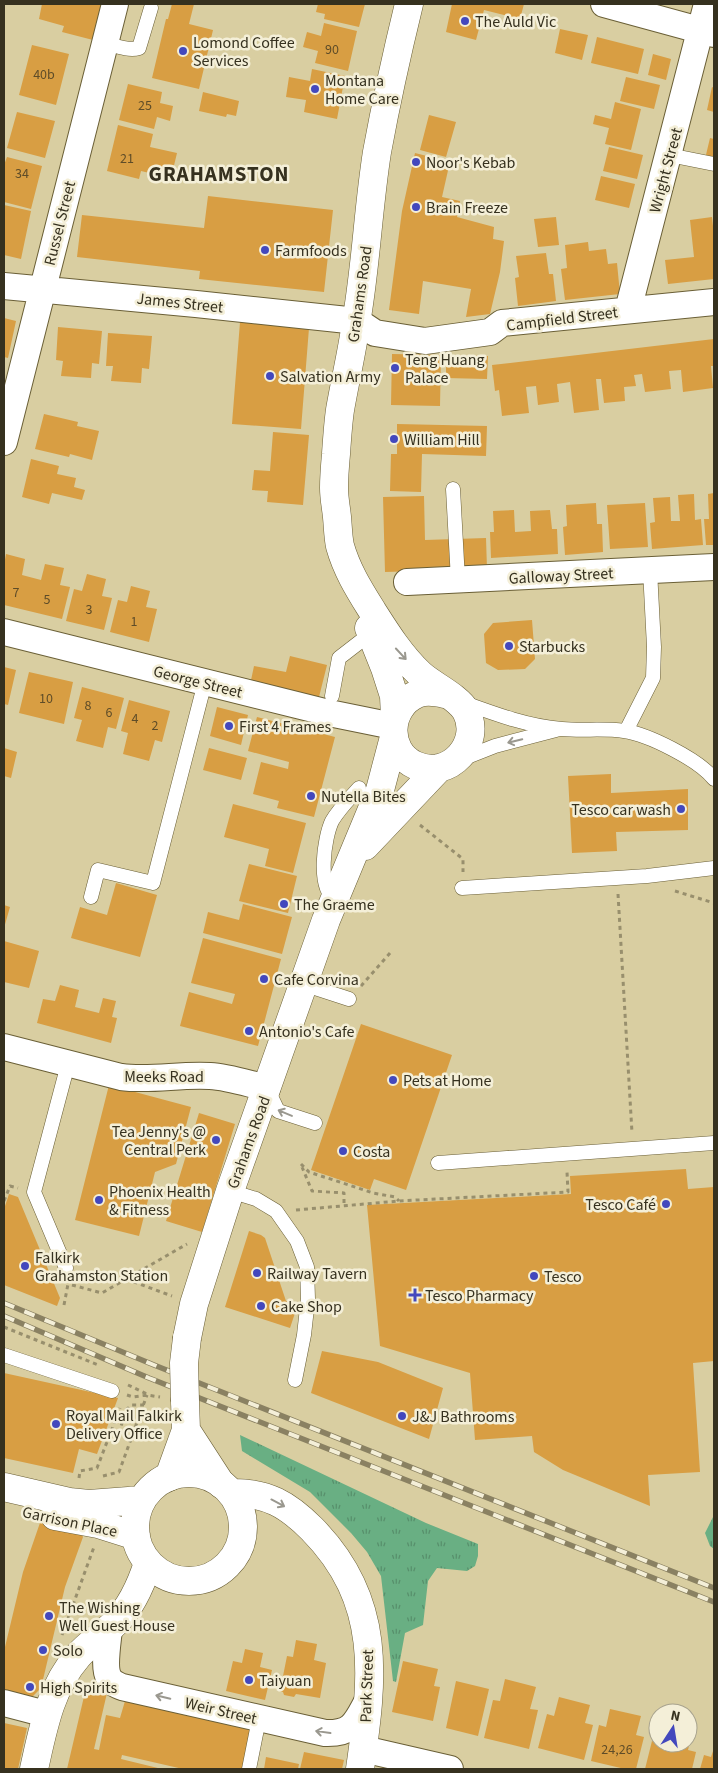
<svg xmlns="http://www.w3.org/2000/svg" width="718" height="1773" viewBox="0 0 718 1773" font-family="'Source Sans 3',sans-serif">
<style>
.grass{fill:url(#grass-tufts)}
.building{fill:#d89e43}
.lines{fill:none;stroke-linecap:round;stroke-linejoin:round}
.lane-casing{stroke:#6a5f36;stroke-width:15}
.street-casing{stroke:#6a5f36;stroke-width:28}
.secondary-casing{stroke:#6a5f36;stroke-width:29}
.primary-casing{stroke:#6a5f36;stroke-width:29}
.path{stroke:#988f6d;stroke-width:3;stroke-dasharray:4 4;stroke-linecap:butt}
.lane{stroke:#fff;stroke-width:14}
.street{stroke:#fff;stroke-width:26}
.secondary{stroke:#fff;stroke-width:28}
.primary{stroke:#fff;stroke-width:28}
.rail-casing{stroke:#8a8162;stroke-width:5.5}
.rail{stroke:#f4efd8;stroke-width:4;stroke-dasharray:11;stroke-linecap:butt}
.secondary-bridge-casing{stroke:#6a5f36;stroke-width:29;stroke-linecap:butt}
.secondary-bridge{stroke:#fff;stroke-width:28}
.oneway{stroke:#9a988f}
.poi-dot{fill:#4348bd;stroke:#f4efd8;stroke-width:2}
.labels{text-anchor:middle;stroke-width:5;stroke-linejoin:round;paint-order:stroke}
.number-label{font-size:14px;fill:#5e4c28}
.poi-label{font-size:16px;fill:#36311f;stroke:#f4efd8;text-anchor:start}
.street-label{font-size:16px;fill:#36311f;stroke:#f4efd8}
.district-label{font-size:21px;font-weight:bold;letter-spacing:1px;fill:#36311f;stroke:#f4efd8}
</style>
<defs>
<pattern id="grass-tufts" width="24" height="20" patternUnits="userSpaceOnUse" patternTransform="scale(1.25)"><rect width="24" height="20" fill="#69af83"/><path d="M3 7l-1-3M5 7V3M7 7l1-3M15 17l-1-3M17 17v-4M19 17l1-3" fill="none" stroke="#578f6b"/></pattern>
</defs>
<rect width="100%" height="100%" fill="#d9cea1"/>
<path class="grass" d="M 240,1435 L 426,1523 L 478,1544 L 478,1556 L 475,1566 L 467,1571 L 437,1568 L 428,1581 L 423,1625 L 405,1633 L 396,1682 L 393,1681 L 381,1576 L 367,1552 L 351,1533 L 310,1492 L 242,1451 Z
M 714,1515 L 714,1549 L 710,1546 L 705,1533 Z"/>
<path class="building" d="M 42,4 L 70,5 L 71,4 L 102,4 L 93,40 L 62,32 L 64,26 L 39,19 Z
M 172,4 L 194,4 L 189,24 L 213,30 L 199,89 L 152,78 L 166,19 L 168,19 Z
M 318,4 L 365,4 L 359,27 L 324,19 L 325,14 L 316,12 Z
M 452,4 L 524,4 L 520,19 L 484,10 L 476,40 L 446,32 Z
M 324,23 L 357,31 L 348,71 L 315,63 L 318,51 L 303,47 L 307,32 L 321,36 Z
M 560,29 L 588,35 L 582,60 L 555,53 Z
M 597,37 L 644,49 L 638,74 L 591,63 Z
M 32,45 L 69,54 L 56,105 L 19,95 Z
M 653,54 L 671,59 L 666,80 L 648,75 Z
M 312,69 L 345,76 L 337,119 L 304,112 L 306,100 L 286,97 L 289,77 L 310,81 Z
M 626,77 L 660,85 L 654,109 L 620,101 Z
M 128,84 L 162,92 L 160,103 L 173,106 L 170,121 L 157,117 L 154,129 L 119,120 Z
M 712,87 L 714,88 L 714,112 L 707,110 Z
M 203,92 L 239,101 L 236,116 L 227,114 L 226,117 L 199,111 Z
M 615,102 L 641,109 L 631,150 L 605,144 L 609,128 L 593,124 L 595,115 L 611,119 Z
M 17,112 L 55,121 L 45,158 L 7,148 Z
M 429,115 L 456,122 L 446,157 L 420,150 Z
M 118,125 L 153,134 L 150,147 L 177,153 L 171,178 L 141,171 L 139,179 L 107,171 Z
M 710,138 L 714,139 L 714,161 L 705,159 Z
M 609,147 L 643,155 L 637,179 L 603,171 Z
M 415,153 L 443,160 L 442,164 L 449,166 L 442,197 L 460,201 L 457,217 L 494,227 L 493,239 L 504,241 L 500,272 L 490,314 L 466,317 L 471,289 L 423,281 L 419,314 L 389,310 L 402,211 Z
M 7,157 L 42,166 L 31,209 L 4,202 L 4,165 Z
M 601,176 L 635,184 L 629,208 L 595,200 Z
M 208,196 L 333,210 L 324,292 L 199,279 L 200,271 L 77,257 L 82,215 L 204,228 Z
M 4,205 L 31,211 L 21,259 L 4,255 Z
M 556,217 L 559,245 L 538,247 L 534,219 Z
M 712,217 L 714,235 L 714,279 L 668,284 L 665,260 L 694,257 L 690,220 Z
M 588,242 L 589,251 L 606,249 L 608,264 L 617,263 L 620,294 L 565,300 L 561,269 L 567,268 L 565,245 Z
M 546,253 L 549,274 L 553,274 L 556,301 L 518,306 L 515,278 L 519,277 L 516,256 Z
M 4,318 L 16,321 L 8,358 L 4,357 Z
M 240,322 L 309,328 L 301,429 L 232,424 Z
M 58,327 L 102,331 L 99,364 L 92,363 L 91,378 L 61,376 L 63,361 L 56,360 Z
M 108,333 L 152,336 L 149,369 L 142,368 L 141,383 L 111,381 L 113,366 L 106,366 Z
M 714,339 L 714,366 L 711,366 L 713,388 L 683,392 L 681,370 L 669,371 L 671,389 L 645,392 L 642,374 L 634,375 L 636,386 L 624,387 L 625,401 L 604,403 L 601,379 L 596,379 L 599,410 L 574,413 L 570,382 L 557,384 L 559,402 L 538,405 L 536,386 L 526,387 L 529,413 L 502,416 L 499,390 L 495,391 L 492,365 Z
M 392,354 L 441,355 L 440,406 L 391,405 Z
M 446,355 L 488,356 L 487,379 L 446,378 Z
M 44,414 L 78,422 L 77,426 L 99,431 L 92,460 L 70,454 L 69,457 L 35,449 Z
M 397,424 L 487,426 L 486,456 L 422,454 L 421,492 L 390,491 L 391,454 L 397,454 Z
M 273,432 L 309,435 L 303,505 L 267,502 L 268,491 L 252,490 L 254,470 L 270,471 Z
M 31,459 L 59,466 L 57,474 L 76,478 L 74,487 L 85,490 L 82,500 L 52,493 L 49,504 L 22,497 Z
M 714,493 L 714,545 L 706,545 L 704,519 L 709,519 L 708,494 Z
M 694,494 L 695,520 L 701,519 L 703,545 L 652,549 L 650,523 L 655,522 L 653,498 L 670,497 L 671,521 L 680,521 L 678,495 Z
M 424,496 L 425,540 L 486,538 L 487,569 L 385,572 L 383,497 Z
M 596,503 L 597,524 L 602,524 L 603,552 L 565,555 L 563,527 L 567,526 L 566,505 Z
M 645,503 L 648,547 L 610,549 L 607,505 Z
M 514,510 L 515,532 L 531,531 L 530,511 L 550,510 L 552,529 L 557,529 L 558,554 L 491,558 L 490,532 L 494,532 L 493,511 Z
M 6,554 L 25,559 L 22,575 L 41,580 L 45,564 L 64,568 L 60,585 L 70,587 L 62,619 L 4,605 L 4,565 Z
M 87,574 L 106,579 L 102,596 L 112,598 L 104,630 L 66,621 L 74,589 L 82,591 Z
M 131,586 L 150,591 L 146,607 L 157,609 L 149,642 L 110,632 L 118,600 L 127,602 Z
M 532,620 L 535,659 L 525,669 L 498,670 L 486,663 L 484,634 L 493,623 Z
M 290,656 L 327,665 L 318,701 L 250,685 L 254,666 L 286,672 Z
M 4,667 L 16,670 L 8,705 L 4,704 Z
M 29,672 L 73,682 L 64,724 L 19,713 Z
M 82,687 L 124,698 L 116,729 L 108,727 L 103,748 L 76,741 L 82,720 L 74,718 Z
M 129,700 L 170,711 L 162,742 L 155,740 L 149,761 L 123,754 L 128,733 L 121,731 Z
M 217,707 L 248,715 L 241,745 L 210,736 Z
M 257,717 L 335,737 L 314,817 L 277,808 L 279,801 L 253,794 L 261,762 L 288,769 L 289,762 L 248,751 Z
M 4,748 L 17,752 L 11,778 L 4,776 Z
M 209,748 L 247,758 L 241,780 L 203,770 Z
M 611,774 L 611,793 L 688,789 L 688,830 L 616,832 L 617,851 L 572,853 L 568,776 Z
M 233,804 L 306,823 L 293,873 L 265,866 L 269,849 L 224,837 Z
M 249,864 L 297,876 L 288,913 L 239,901 Z
M 116,883 L 157,895 L 140,957 L 71,938 L 80,907 L 107,915 Z
M 243,904 L 292,917 L 282,954 L 203,933 L 208,912 L 239,920 Z
M 4,905 L 10,907 L 4,928 Z
M 203,938 L 281,959 L 258,1046 L 180,1026 L 189,992 L 232,1004 L 235,994 L 191,983 Z
M 4,941 L 39,951 L 29,988 L 4,982 Z
M 60,985 L 79,990 L 75,1007 L 99,1013 L 103,998 L 116,1001 L 112,1017 L 117,1018 L 111,1043 L 37,1023 L 43,999 L 55,1001 Z
M 361,1024 L 452,1055 L 406,1190 L 374,1179 L 370,1190 L 311,1170 Z
M 109,1085 L 191,1107 L 176,1164 L 155,1172 L 139,1236 L 75,1220 Z
M 199,1113 L 235,1124 L 202,1232 L 166,1221 Z
M 686,1169 L 688,1189 L 714,1187 L 714,1361 L 693,1363 L 700,1472 L 648,1475 L 650,1506 L 563,1470 L 534,1452 L 532,1436 L 475,1440 L 470,1373 L 380,1346 L 367,1205 L 571,1194 L 570,1176 Z
M 9,1194 L 18,1197 L 60,1298 L 57,1306 L 4,1285 L 4,1209 Z
M 249,1231 L 261,1235 L 265,1238 L 286,1301 L 298,1304 L 290,1328 L 225,1307 Z
M 322,1351 L 378,1362 L 443,1388 L 429,1439 L 311,1393 Z
M 4,1373 L 118,1398 L 97,1454 L 79,1449 L 73,1473 L 4,1458 Z
M 42,1517 L 78,1525 L 83,1537 L 65,1587 L 41,1688 L 31,1698 L 4,1691 L 4,1647 L 5,1647 L 23,1572 Z
M 296,1640 L 317,1644 L 314,1660 L 326,1663 L 320,1698 L 296,1694 L 294,1697 L 284,1695 L 283,1692 L 280,1691 L 287,1656 L 293,1657 Z
M 245,1649 L 263,1653 L 260,1667 L 272,1670 L 265,1700 L 226,1691 L 233,1661 L 242,1663 Z
M 403,1661 L 438,1669 L 434,1686 L 440,1687 L 433,1721 L 392,1712 Z
M 505,1679 L 536,1687 L 530,1709 L 538,1710 L 529,1749 L 484,1738 L 493,1700 L 500,1701 Z
M 456,1681 L 489,1689 L 478,1736 L 446,1728 Z
M 86,1688 L 107,1693 L 94,1749 L 99,1750 L 106,1715 L 120,1718 L 125,1701 L 255,1731 L 246,1769 L 183,1769 L 122,1755 L 121,1759 L 162,1769 L 67,1769 Z
M 559,1697 L 590,1705 L 585,1723 L 593,1725 L 584,1760 L 538,1748 L 547,1714 L 554,1716 Z
M 610,1709 L 641,1716 L 636,1735 L 644,1737 L 636,1769 L 625,1769 L 591,1761 L 599,1725 L 606,1727 Z
M 4,1723 L 27,1728 L 18,1769 L 4,1769 Z
M 688,1733 L 692,1734 L 688,1750 L 696,1752 L 692,1769 L 645,1769 L 652,1741 L 660,1744 L 688,1743 Z
M 714,1748 L 714,1769 L 700,1769 L 704,1755 L 711,1757 Z
M 304,1752 L 344,1760 L 342,1769 L 300,1769 Z
M 266,1757 L 299,1764 L 298,1769 L 264,1769 Z"/>
<g class="lines">
<g class="lane-casing">
<path id="lane" d="M 105,43 C 116,46 129,51 139,48 L 151,8
M 669,155 L 714,164
M 453,489 L 458,580
M 332,696 L 339,658 L 370,634
M 462,702 C 495,714 527,726 562,729 C 583,731 603,728 624,731 C 648,734 699,760 714,779
M 626,731 L 653,678 L 654,647 L 650,570
M 462,759 L 495,746 L 556,730
M 462,888 L 647,876 L 714,868
M 91,897 L 98,870 L 153,883 L 205,682
M 335,899 C 317,888 324,838 332,821 C 339,809 350,798 359,788
M 303,984 L 349,999
M 267,1088 L 278,1111 L 315,1123
M 438,1163 L 714,1143
M 230,1191 L 256,1199 L 276,1211 L 297,1241 L 307,1267 L 308,1299 L 304,1335 L 295,1380
M 66,1268 L 34,1192 L 68,1064
M 4,1355 L 112,1391
M 249,1769 L 259,1719"/>
</g>
<g class="street-casing">
<path id="street" d="M 604,4 L 714,34
M 4,286 L 196,304 L 357,321 L 375,333 L 425,341 L 490,332 L 502,323 L 714,302
M 628,310 L 707,4
M 4,442 L 115,4
M 407,582 L 714,567
M 4,632 L 329,713 L 393,726
M 4,1047 L 121,1077 C 151,1081 180,1074 210,1076 C 229,1077 249,1084 267,1088
M 109,1629 C 108,1641 103,1668 109,1678 C 112,1683 117,1685 122,1687 L 325,1733 C 353,1734 356,1722 368,1700
M 4,1703 L 46,1714
M 363,1749 L 450,1769"/>
</g>
<g class="secondary-casing">
<path id="secondary" d="M 409,4 C 397,53 386,103 377,152 C 368,209 366,266 356,323 C 352,352 345,381 340,410 C 338,424 337,439 336,454 C 335,465 334,477 334,488 C 334,498 336,507 337,517 C 338,527 338,537 340,546 C 347,571 360,591 373,612 C 387,634 401,656 420,674 C 433,686 457,696 466,711 C 483,743 449,781 415,765 C 385,751 387,707 417,694 C 426,690 436,692 445,694
M 369,628 L 385,668 L 394,696 L 395,717
M 365,846 L 439,768
M 187,1338 L 194,1304 L 230,1191 L 326,920 L 380,790 L 394,737
M 186,1430 L 221,1484
M 169,1477 L 186,1430 L 185,1401"/>
</g>
<g class="primary-casing">
<path id="primary" d="M135 1527a54 54 0 1 1 108 0a54 54 0 1 1-108 0Z
M 4,1487 L 69,1502 L 89,1504 L 142,1500
M 231,1493 C 267,1492 288,1505 312,1529 C 383,1601 373,1678 360,1769
M 55,1516 L 98,1524 L 136,1536
M 34,1769 C 43,1729 50,1688 78,1656 C 89,1643 104,1634 115,1623 C 132,1606 141,1585 148,1563"/>
</g>
<path class="path" d="M 420,825 L 463,859 L 463,872
M 675,891 L 714,903
M 618,894 L 632,1133
M 361,986 L 390,953
M 301,1164 L 309,1172 L 373,1193 L 395,1197 L 399,1201
M 302,1167 L 312,1191 L 344,1193 L 344,1206
M 4,1201 L 10,1186 L 18,1188
M 296,1210 L 399,1201 L 568,1192 L 567,1172
M 126,1279 L 172,1296
M 72,1285 L 102,1293 L 187,1244
M 64,1305 L 68,1284
M 4,1327 L 98,1365
M 128,1385 L 147,1394
M 127,1395 L 133,1397 L 147,1395 L 160,1397
M 108,1437 L 116,1440 L 127,1409 L 132,1405 L 144,1405
M 103,1476 L 119,1472 L 147,1395
M 79,1478 L 80,1471 L 97,1468 L 120,1408
M 62,1635 L 94,1547"/>
<use href="#lane" class="lane"/>
<use href="#street" class="street"/>
<use href="#secondary" class="secondary"/>
<use href="#primary" class="primary"/>
<g class="rail-casing">
<path id="rail" d="M 4,1303 L 154,1365 L 714,1588
M 4,1316 L 149,1378 L 714,1602"/>
</g>
<use href="#rail" class="rail"/>
<g class="secondary-bridge-casing">
<path id="secondary-bridge" d="M 185,1401 L 184,1363 L 187,1338"/>
</g>
<use href="#secondary-bridge" class="secondary-bridge"/>
</g>
<defs><path id="oneway-shaft" d="M-6 0H5M1.5-3L5.5 0L1.5 3" fill="none" stroke-width="1.6" stroke-linecap="round" stroke-linejoin="round" transform="scale(1.25)"/></defs>
<g class="oneway">
<use href="#oneway-shaft" transform="translate(401 654) rotate(47)"/>
<use href="#oneway-shaft" transform="translate(515 741) rotate(166)"/>
<use href="#oneway-shaft" transform="translate(285 1113) rotate(-157)"/>
<use href="#oneway-shaft" transform="translate(278 1503) rotate(28)"/>
<use href="#oneway-shaft" transform="translate(163 1697) rotate(-167)"/>
<use href="#oneway-shaft" transform="translate(323 1732) rotate(-172)"/>
</g>
<g class="poi-dot">
<circle cx="465" cy="21" r="5"/>
<circle cx="183" cy="51" r="5"/>
<circle cx="315" cy="89" r="5"/>
<circle cx="416" cy="162" r="5"/>
<circle cx="416" cy="207" r="5"/>
<circle cx="265" cy="250" r="5"/>
<circle cx="395" cy="368" r="5"/>
<circle cx="270" cy="376" r="5"/>
<circle cx="394" cy="439" r="5"/>
<circle cx="509" cy="646" r="5"/>
<circle cx="229" cy="726" r="5"/>
<circle cx="311" cy="796" r="5"/>
<circle cx="681" cy="809" r="5"/>
<circle cx="284" cy="904" r="5"/>
<circle cx="264" cy="979" r="5"/>
<circle cx="249" cy="1031" r="5"/>
<circle cx="393" cy="1080" r="5"/>
<circle cx="216" cy="1140" r="5"/>
<circle cx="343" cy="1151" r="5"/>
<circle cx="99" cy="1200" r="5"/>
<circle cx="666" cy="1204" r="5"/>
<circle cx="25" cy="1266" r="5"/>
<circle cx="257" cy="1273" r="5"/>
<circle cx="534" cy="1276" r="5"/>
<path d="M412.5 1287.5h5v5h5v5h-5v5h-5v-5h-5v-5h5z"/>
<circle cx="261" cy="1306" r="5"/>
<circle cx="402" cy="1416" r="5"/>
<circle cx="56" cy="1424" r="5"/>
<circle cx="49" cy="1616" r="5"/>
<circle cx="43" cy="1650" r="5"/>
<circle cx="249" cy="1680" r="5"/>
<circle cx="30" cy="1687" r="5"/>
</g>
<g class="labels">
<g class="number-label">
<text x="332" y="54">90</text>
<text x="44" y="79">40b</text>
<text x="145" y="110">25</text>
<text x="127" y="163">21</text>
<text x="22" y="178">34</text>
<text x="16" y="597">7</text>
<text x="47" y="604">5</text>
<text x="89" y="614">3</text>
<text x="134" y="626">1</text>
<text x="46" y="703">10</text>
<text x="88" y="710">8</text>
<text x="109" y="717">6</text>
<text x="135" y="723">4</text>
<text x="155" y="730">2</text>
<text x="617" y="1754">24,26</text>
</g>
<g class="poi-label">
<text x="475" y="27">The Auld Vic</text>
<text x="193" y="48">Lomond Coffee<tspan x="193" dy="18">Services</tspan></text>
<text x="325" y="86">Montana<tspan x="325" dy="18">Home Care</tspan></text>
<text x="426" y="168">Noor's Kebab</text>
<text x="426" y="213">Brain Freeze</text>
<text x="275" y="256">Farmfoods</text>
<text x="405" y="365">Teng Huang<tspan x="405" dy="18">Palace</tspan></text>
<text x="280" y="382">Salvation Army</text>
<text x="404" y="445">William Hill</text>
<text x="519" y="652">Starbucks</text>
<text x="239" y="732">First 4 Frames</text>
<text x="321" y="802">Nutella Bites</text>
<text x="671" y="815" text-anchor="end">Tesco car wash</text>
<text x="294" y="910">The Graeme</text>
<text x="274" y="985">Cafe Corvina</text>
<text x="259" y="1037">Antonio's Cafe</text>
<text x="403" y="1086">Pets at Home</text>
<text x="206" y="1137" text-anchor="end">Tea Jenny's @<tspan x="206" dy="18">Central Perk</tspan></text>
<text x="353" y="1157">Costa</text>
<text x="109" y="1197">Phoenix Health<tspan x="109" dy="18">&amp; Fitness</tspan></text>
<text x="656" y="1210" text-anchor="end">Tesco Café</text>
<text x="35" y="1263">Falkirk<tspan x="35" dy="18">Grahamston Station</tspan></text>
<text x="267" y="1279">Railway Tavern</text>
<text x="544" y="1282">Tesco</text>
<text x="425" y="1301">Tesco Pharmacy</text>
<text x="271" y="1312">Cake Shop</text>
<text x="66" y="1421">Royal Mail Falkirk<tspan x="66" dy="18">Delivery Office</tspan></text>
<text x="412" y="1422">J&amp;J Bathrooms</text>
<text x="59" y="1613">The Wishing<tspan x="59" dy="18">Well Guest House</tspan></text>
<text x="53" y="1656">Solo</text>
<text x="259" y="1686">Taiyuan</text>
<text x="40" y="1693">High Spirits</text>
</g>
<g class="street-label">
<text transform="translate(665 170) rotate(-75)" y="6">Wright Street</text>
<text transform="translate(59 223) rotate(-76)" y="6">Russel Street</text>
<text transform="translate(359 294) rotate(-82)" y="6">Grahams Road</text>
<text transform="translate(180 302) rotate(6)" y="6">James Street</text>
<text transform="translate(562 318) rotate(-7)" y="6">Campfield Street</text>
<text transform="translate(561 575) rotate(-3)" y="6">Galloway Street</text>
<text transform="translate(198 681) rotate(14)" y="6">George Street</text>
<text x="164" y="1082">Meeks Road</text>
<text transform="translate(248 1142) rotate(-70)" y="6">Grahams Road</text>
<text transform="translate(70 1521) rotate(12)" y="6">Garrison Place</text>
<text transform="translate(366 1686) rotate(-88)" y="6">Park Street</text>
<text transform="translate(221 1710) rotate(13)" y="6">Weir Street</text>
</g>
<g class="district-label">
<text x="219" y="181">GRAHAMSTON</text>
</g>
</g>
<rect width="718" height="1773" fill="none" stroke="#36311f" stroke-width="10"/>
<g transform="translate(673 1728) rotate(12)"><circle r="24" fill="#f4efd8" stroke="#a8a38e"/>
<path d="M0-4L9 19L0 12L-9 19Z" fill="#4348bd"/>
<text y="-8" font-size="14" font-weight="bold" text-anchor="middle" fill="#36311f">N</text>
</g>
</svg>
